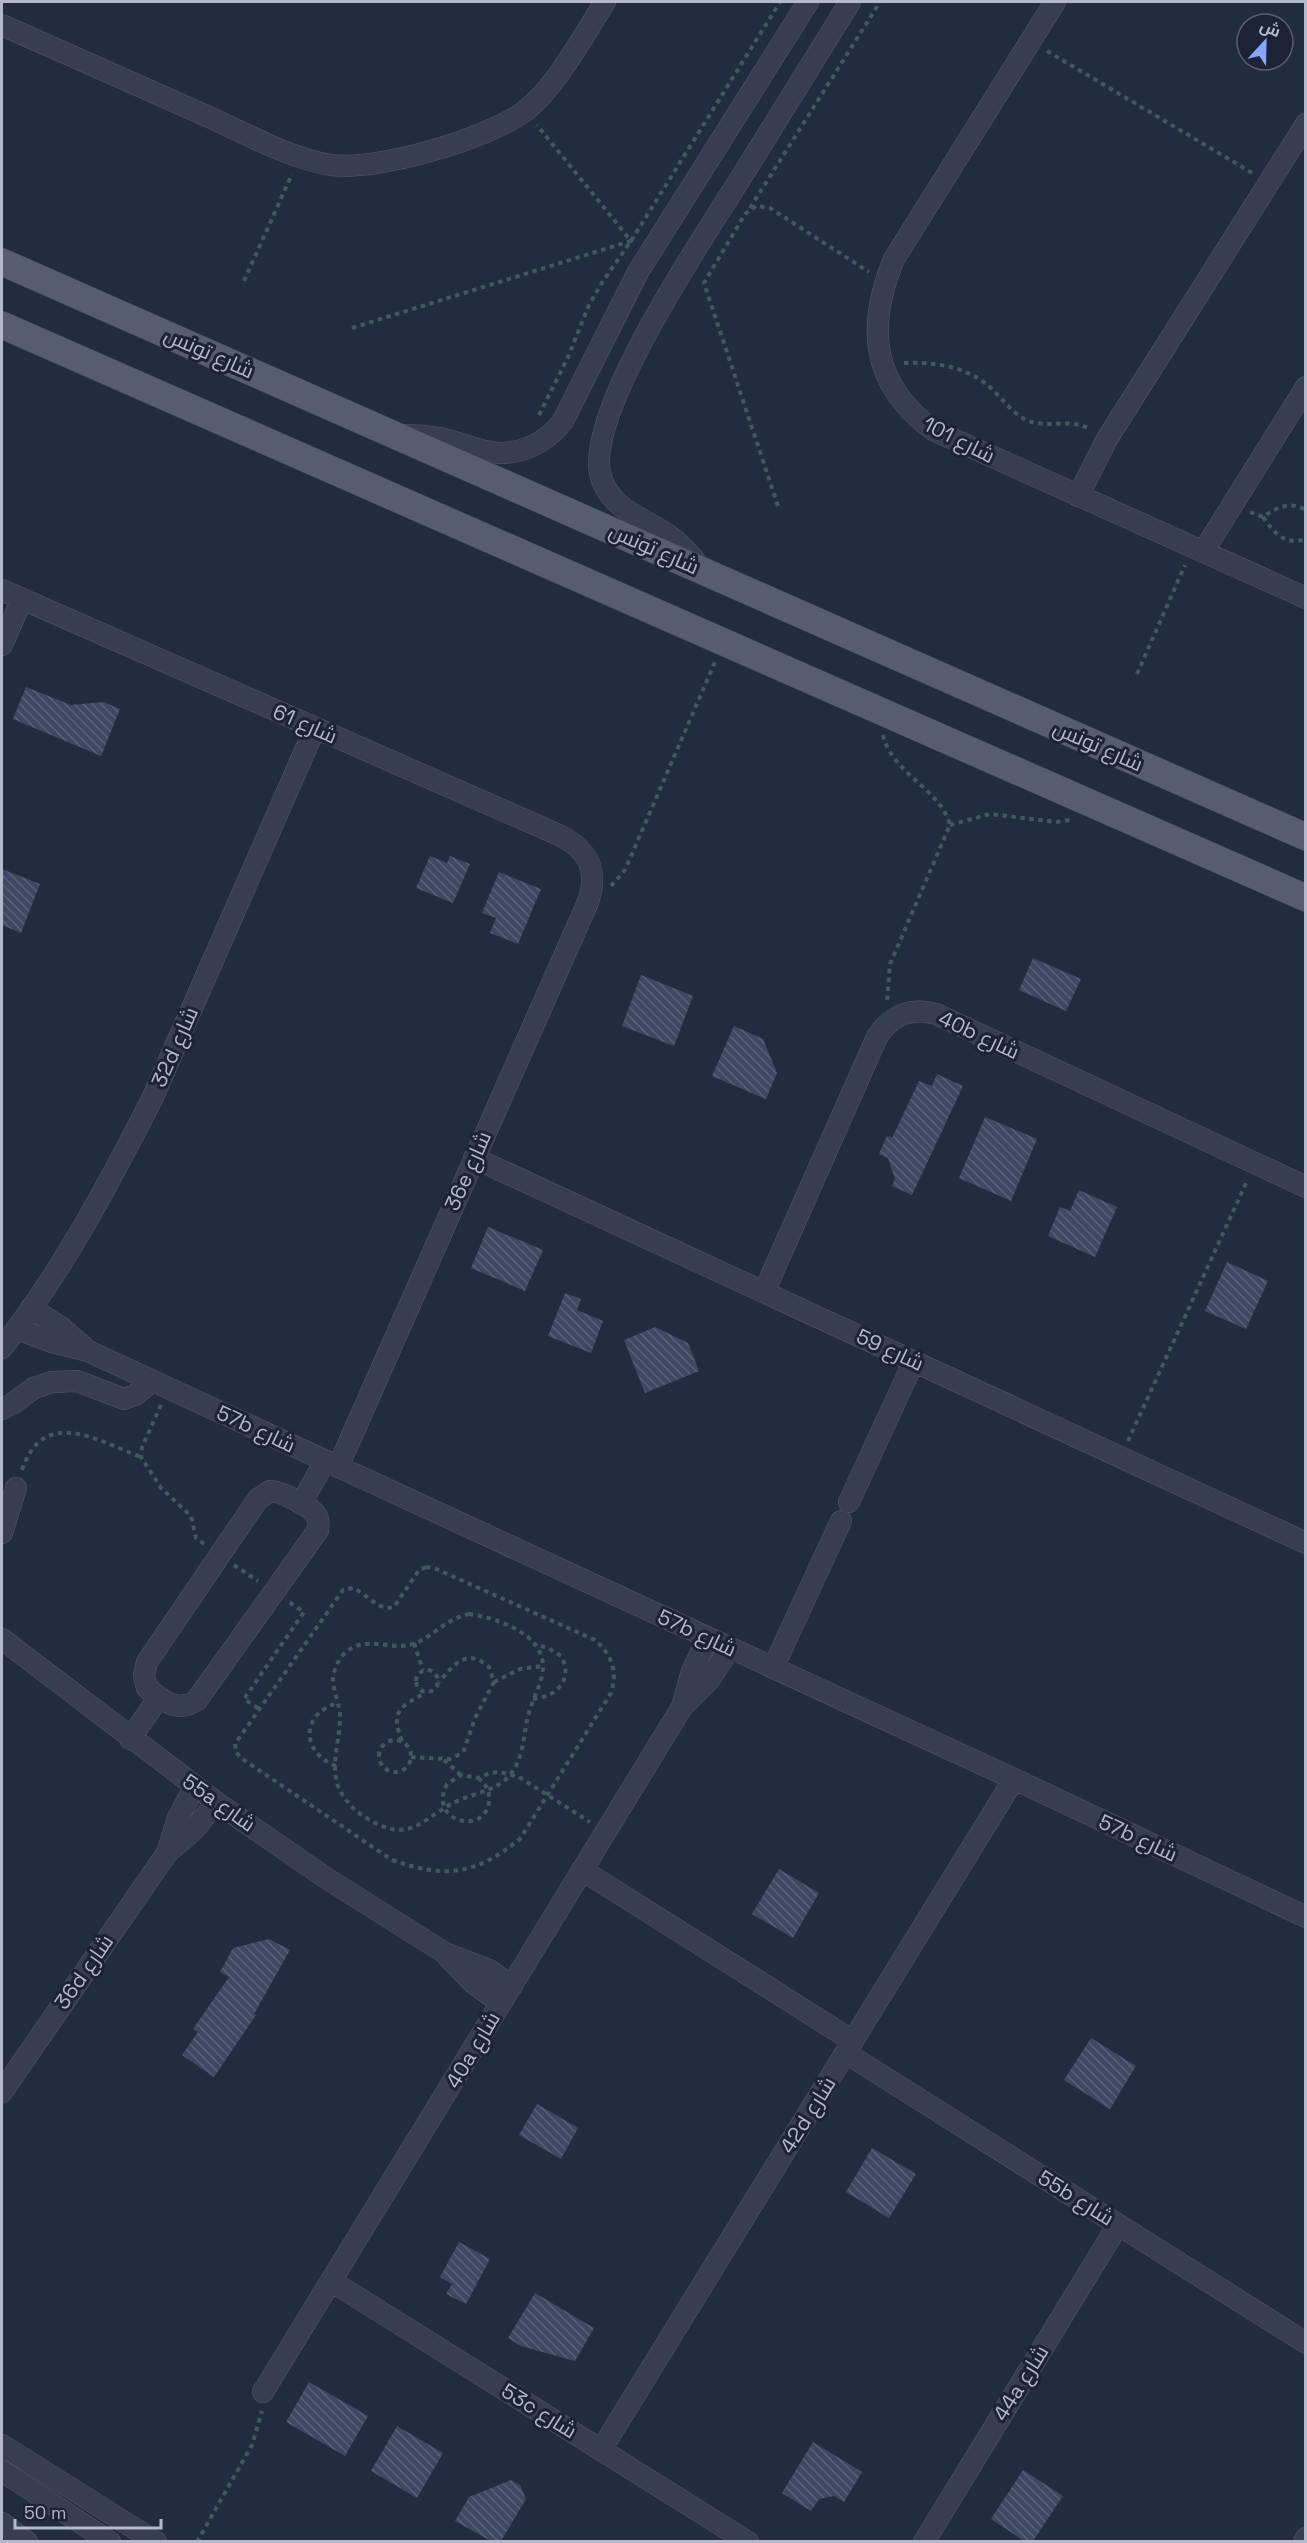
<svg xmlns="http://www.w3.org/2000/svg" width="1307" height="2543" viewBox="0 0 1307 2543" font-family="'Space Grotesk',Cairo,sans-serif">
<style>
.building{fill:url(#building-back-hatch)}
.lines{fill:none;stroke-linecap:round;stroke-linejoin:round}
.minor-casing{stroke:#52596c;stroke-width:22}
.major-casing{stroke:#40475a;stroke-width:28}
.path{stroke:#42585f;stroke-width:4;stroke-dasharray:4.5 4.5;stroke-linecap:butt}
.minor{stroke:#373e51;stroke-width:21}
.major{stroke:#555d71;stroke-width:27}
.labels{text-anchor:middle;stroke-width:6;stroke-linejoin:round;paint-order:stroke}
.street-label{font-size:21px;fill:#b3b9cc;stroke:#1c2336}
</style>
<defs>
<pattern id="building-back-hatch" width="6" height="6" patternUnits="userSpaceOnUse" patternTransform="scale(1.5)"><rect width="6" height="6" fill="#3e4862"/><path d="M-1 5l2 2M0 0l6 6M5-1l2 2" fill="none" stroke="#586077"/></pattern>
</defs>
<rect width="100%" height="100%" fill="#222c41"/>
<path class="building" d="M 26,687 L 71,705 L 104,702 L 120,709 L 101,756 L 13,719 Z
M 430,856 L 447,863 L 450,856 L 470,864 L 453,903 L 416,888 Z
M 2,869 L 40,884 L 21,933 L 2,925 Z
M 499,872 L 541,889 L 518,944 L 490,933 L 496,918 L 482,913 Z
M 1033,958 L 1081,979 L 1066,1011 L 1019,990 Z
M 641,975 L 693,996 L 674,1046 L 622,1026 Z
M 734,1026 L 763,1039 L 777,1073 L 766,1099 L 712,1076 Z
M 937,1074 L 963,1086 L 912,1195 L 892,1186 L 895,1179 L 888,1158 L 879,1154 L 887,1136 L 892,1138 L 919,1081 L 932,1086 Z
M 985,1117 L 1037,1139 L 1011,1201 L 959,1178 Z
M 1079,1190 L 1117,1207 L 1095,1257 L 1048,1236 L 1060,1207 L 1070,1211 Z
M 488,1227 L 543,1250 L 525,1291 L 471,1268 Z
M 1227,1262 L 1268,1281 L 1246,1329 L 1205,1311 Z
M 565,1293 L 581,1299 L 577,1310 L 603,1321 L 591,1353 L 548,1336 Z
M 655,1327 L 688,1343 L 699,1371 L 645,1393 L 624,1340 Z
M 779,1869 L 819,1893 L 793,1938 L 752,1914 Z
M 269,1939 L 290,1950 L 254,2014 L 256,2015 L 214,2077 L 182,2055 L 198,2032 L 193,2029 L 229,1977 L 220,1972 L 233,1948 Z
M 1091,2038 L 1136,2066 L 1110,2109 L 1064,2080 Z
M 537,2104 L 578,2128 L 561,2159 L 519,2135 Z
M 872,2148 L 916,2174 L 889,2218 L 846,2192 Z
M 459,2242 L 490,2259 L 466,2304 L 446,2294 L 452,2284 L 440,2277 Z
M 535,2293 L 594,2328 L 575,2361 L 521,2346 L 508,2338 Z
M 309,2382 L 368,2416 L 345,2456 L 286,2422 Z
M 397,2426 L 443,2453 L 417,2498 L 371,2471 Z
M 813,2442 L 862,2472 L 844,2502 L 834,2496 L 819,2499 L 811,2511 L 782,2493 Z
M 1023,2470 L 1063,2496 L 1033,2541 L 1024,2541 L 991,2519 Z
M 511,2480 L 520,2485 L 526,2499 L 501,2541 L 491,2541 L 455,2521 L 469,2497 Z"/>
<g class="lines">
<g class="minor-casing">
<path id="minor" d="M 1055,2 L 894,259 C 866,327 871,384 933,430 L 1306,598
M 2,25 C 71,56 140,86 209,117 C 247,134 288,158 331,165 C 378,171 487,139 525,111 C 557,86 583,36 605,2
M 403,435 C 415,435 428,436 440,438 C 456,441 470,448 485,451 C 515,458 545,445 563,421 L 638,272 L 808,2
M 1078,496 L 1107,439 L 1306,124
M 1203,552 L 1306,387
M 702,570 C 692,556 681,544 667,534 C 642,517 614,511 602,480 C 578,420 708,231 742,176 C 778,118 814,60 850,2
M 2,590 L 559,835 C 589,850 599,870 588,902 L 338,1467
M 2,645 L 22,599
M 474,1158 L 1306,1543
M 764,1292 L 877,1037 C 891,1015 911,1007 936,1014 L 1306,1187
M 31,1308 L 62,1328 L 88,1351
M 17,1329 L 52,1342 L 88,1351 L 1014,1779 L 1306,1917
M 2,1348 C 62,1272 108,1185 152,1099 L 315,728
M 2,1409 L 12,1404 L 34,1388 L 52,1382 L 77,1381 L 124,1399 L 135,1395 L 153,1381
M 270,1491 C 280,1491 311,1506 316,1515 C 319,1520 319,1525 318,1530 L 197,1700 C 178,1714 162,1700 147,1688 L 144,1675 L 147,1662 L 258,1499 Z
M 849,1502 L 914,1361
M 301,1504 L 325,1461
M 2,1533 L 16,1488
M 2,1639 L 216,1802 L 326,1878 L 445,1953 L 489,1970 L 512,1986
M 773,1668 L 841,1521
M 682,1707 L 692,1671 L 708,1638
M 130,1739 L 159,1697
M 167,1853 L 178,1818 L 195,1786
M 582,1870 L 853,2041
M 447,1956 L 472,1982 L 501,2003
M 846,2053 L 1306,2343
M 2,2092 L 167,1853 L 194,1830 L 216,1802
M 331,2281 L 748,2542
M 263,2392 L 682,1707 L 709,1680 L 730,1648
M 2,2445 L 156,2542
M 601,2450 L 1014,1779
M 2,2471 L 110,2542
M 2,2523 L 27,2542
M 924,2542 L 1118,2225
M 1304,2542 L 1306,2538"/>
</g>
<g class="major-casing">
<path id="major" d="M 2,262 L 1306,837
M 2,325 L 1306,898"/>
</g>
<path class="path" d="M 1047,51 L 1254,174
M 750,208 L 880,2
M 244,281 L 292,174
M 352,328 L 631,241 L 537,125
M 904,363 C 936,362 969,366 994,391 C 1004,401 1015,416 1029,421 C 1050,429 1071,417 1091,430
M 539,415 L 568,357 L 589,305 L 603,281 L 631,241 L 780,2
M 778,506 L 704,283 L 745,214 L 756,206 L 770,208 L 869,272
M 1250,512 L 1263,517 C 1277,507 1290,501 1306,510
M 1263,517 C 1274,533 1285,546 1306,539
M 1137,674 L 1185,565
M 883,735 C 892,774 941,789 950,825 L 890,964 L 887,1002
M 950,825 L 990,814 L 1056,822 L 1070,820
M 611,886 L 625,870 L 715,662
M 161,1405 L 142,1447 L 141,1457 L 161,1488 L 191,1516 L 196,1538 L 206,1545
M 1128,1441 L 1247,1181
M 22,1470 C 44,1406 96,1440 141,1457
M 234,1565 L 258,1581
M 426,1567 L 434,1568 L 595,1640 C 612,1655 618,1671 611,1693 L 520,1839 C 475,1875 446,1879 392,1860 L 241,1758 L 236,1752 L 235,1744 L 343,1590 L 353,1588 C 366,1593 379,1612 394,1607 L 419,1570 Z
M 469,1614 C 496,1618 544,1633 543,1668 C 542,1684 532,1700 528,1716 C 523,1736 524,1758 510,1775 C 497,1790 479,1792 462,1799 C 425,1813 414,1847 368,1819 C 354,1811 344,1800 338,1786 C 330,1762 341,1738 340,1714 C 339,1702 333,1691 333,1678 C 334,1670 338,1660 344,1654 C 363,1635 386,1649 409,1645 C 431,1640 444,1619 469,1614 Z
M 414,1643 L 423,1670
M416 1681a11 11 0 1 1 22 0a11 11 0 1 1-22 0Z
M 494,1682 L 520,1669 L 543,1666
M 533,1699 C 556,1697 574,1680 561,1656 L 548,1648 L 534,1644
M 258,1708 L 244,1699 L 304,1612 L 289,1602
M379 1756a16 16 0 1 1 32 0a16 16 0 1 1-32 0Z
M 402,1741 C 390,1711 400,1707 425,1693
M 411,1757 L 450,1759 L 460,1754 L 464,1750 L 475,1718 L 494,1682 L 489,1667 C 466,1647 454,1665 439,1682
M 444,1760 L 461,1775
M 336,1766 C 300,1752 301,1713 338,1703
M 478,1778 C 486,1784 490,1791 489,1802 C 485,1836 427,1822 447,1784 L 461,1775 L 478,1778 L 490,1773 L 500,1772 L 519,1777 L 590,1822
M 197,2542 L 252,2445 L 262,2411"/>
<use href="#minor" class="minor"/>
<use href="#major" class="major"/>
</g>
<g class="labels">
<g class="street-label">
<text transform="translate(209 353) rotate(24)" y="7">شارع تونس</text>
<text transform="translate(959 440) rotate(27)" y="7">شارع 101</text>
<text transform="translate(654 549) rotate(24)" y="7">شارع تونس</text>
<text transform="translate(305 724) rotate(24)" y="7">شارع 61</text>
<text transform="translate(1098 746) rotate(24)" y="7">شارع تونس</text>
<text transform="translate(979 1035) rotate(25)" y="7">40b شارع</text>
<text transform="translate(175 1047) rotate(-66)" y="7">32d شارع</text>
<text transform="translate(468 1171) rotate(-66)" y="7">36e شارع</text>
<text transform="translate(890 1350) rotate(25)" y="7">شارع 59</text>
<text transform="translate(256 1429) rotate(25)" y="7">57b شارع</text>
<text transform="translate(697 1633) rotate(25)" y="7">57b شارع</text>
<text transform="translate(219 1803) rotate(35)" y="7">55a شارع</text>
<text transform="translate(1138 1838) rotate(25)" y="7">57b شارع</text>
<text transform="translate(84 1972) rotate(-55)" y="7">36d شارع</text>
<text transform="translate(473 2050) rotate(-59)" y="7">40a شارع</text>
<text transform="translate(808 2115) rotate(-58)" y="7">42d شارع</text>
<text transform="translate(1076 2198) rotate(32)" y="7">55b شارع</text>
<text transform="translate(1021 2383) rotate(-58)" y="7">44a شارع</text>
<text transform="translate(539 2411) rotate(32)" y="7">53c شارع</text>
</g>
</g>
<rect width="1307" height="2543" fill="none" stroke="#b3b9cc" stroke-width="6"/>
<g transform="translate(1265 42) rotate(22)"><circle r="28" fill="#1c2336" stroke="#585f72" stroke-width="1.5"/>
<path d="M0-4.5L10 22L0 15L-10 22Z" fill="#85a5ff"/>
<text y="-9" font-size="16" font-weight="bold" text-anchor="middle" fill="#b3b9cc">ش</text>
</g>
<path d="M15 2519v9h146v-9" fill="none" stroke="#b3b9cc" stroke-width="3"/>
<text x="24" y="2519" font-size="18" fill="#b3b9cc" stroke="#1c2336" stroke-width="4.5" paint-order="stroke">50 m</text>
</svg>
